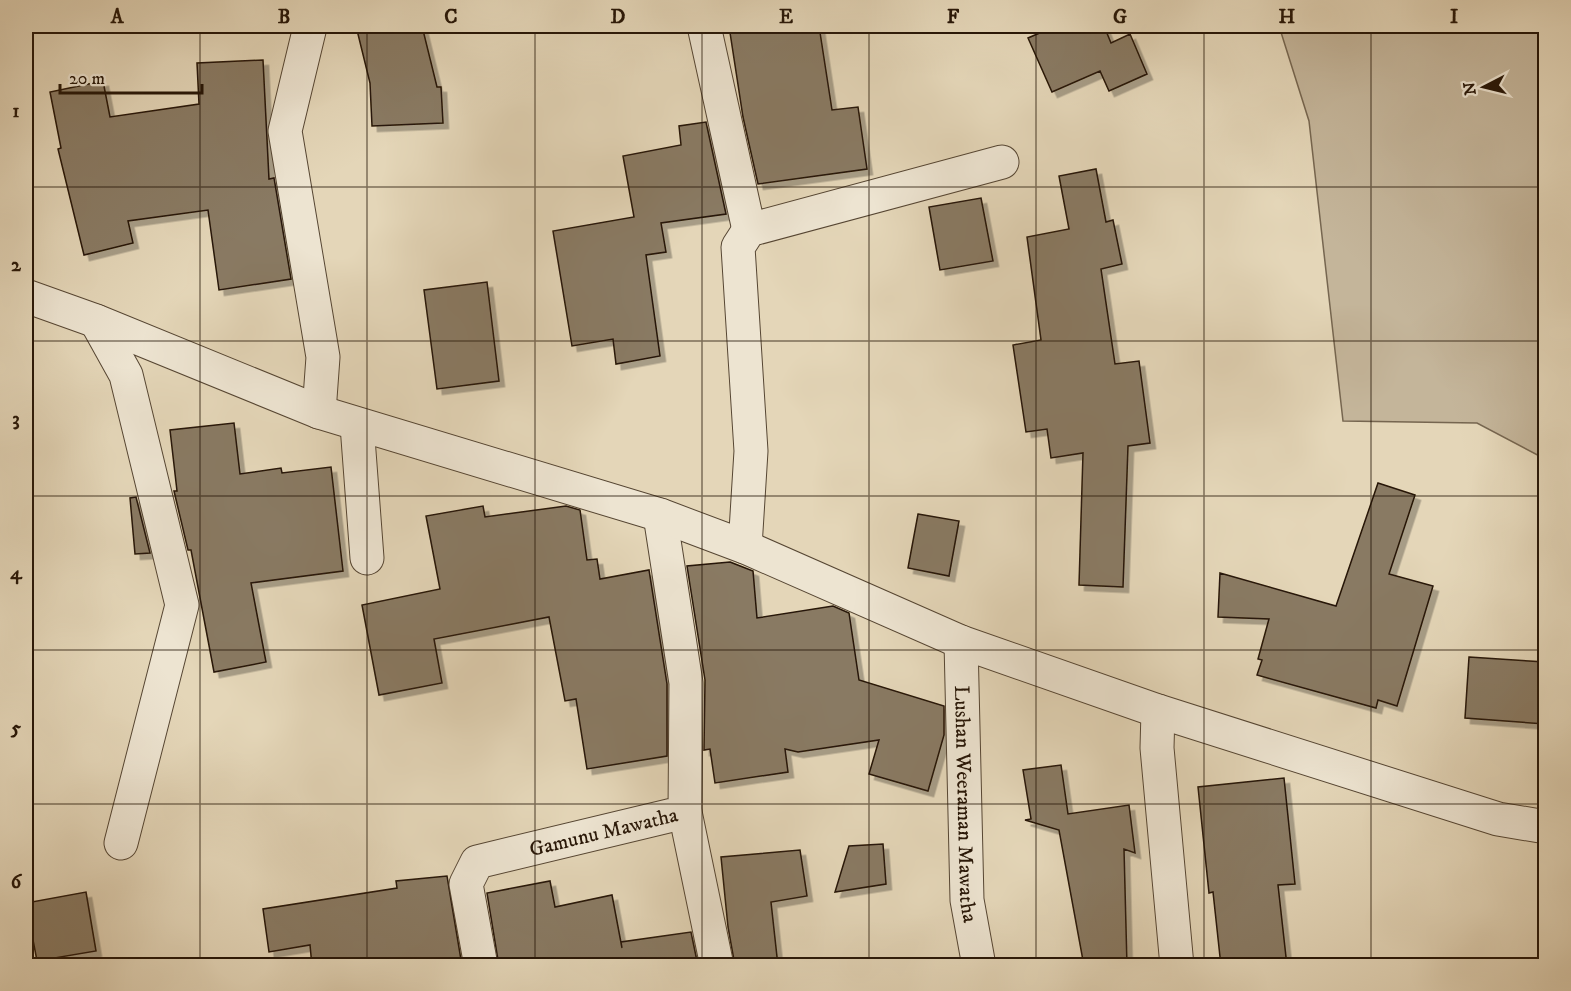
<svg xmlns="http://www.w3.org/2000/svg" width="1571" height="991" viewBox="0 0 1571 991" font-family="'IM FELL DW Pica',serif">
<style>
.green{fill:#c4b59a;stroke:#766650;stroke-width:1.5}
.building{fill:#897a63;stroke:#271607;stroke-width:1.5;filter:url(#shadow)}
.lines{fill:none;stroke-linecap:round;stroke-linejoin:round}
.minor-casing{stroke:#564633;stroke-width:35}
.tertiary-casing{stroke:#564633;stroke-width:35}
.minor{stroke:#ede4d1;stroke-width:33}
.tertiary{stroke:#ede4d1;stroke-width:33}
.grid{fill:none;stroke:#271607;stroke-width:1.5;stroke-opacity:0.55}
.labels{text-anchor:middle;stroke-width:5;stroke-linejoin:round;paint-order:stroke}
.street-label{font-size:21px;fill:#271607;stroke:#ede4d1}
.neatline{fill:none;stroke:#271607;stroke-width:2}
.grid-label{font-size:20px;text-anchor:middle;font-weight:bold;fill:#271607}
</style>
<defs>
<filter id="shadow"><feDropShadow dx="5.5" dy="5.5" stdDeviation="0" flood-color="#0004"/></filter>
</defs>
<rect width="100%" height="100%" fill="#e4d6b8"/>
<filter id="stains"><feTurbulence type="fractalNoise" baseFrequency=".00333" numOctaves="4"/><feColorMatrix values="0 0 0 0 .2 0 0 0 0 .09 0 0 0 0 .02 0 0 0 .5 -.17"/></filter>
<radialGradient id="worn" r=".72"><stop offset=".6" stop-color="#630" stop-opacity="0"/><stop offset="1" stop-color="#630" stop-opacity=".3"/></radialGradient>
<path class="green" d="M 1279,26 L 1545,26 L 1545,459 L 1477,423 L 1343,421 L 1309,121 Z"/>
<path class="building" d="M 356,26 L 422,26 L 437,87 L 441,87 L 443,123 L 372,126 L 370,83 Z
M 729,26 L 819,26 L 832,110 L 858,107 L 867,169 L 758,184 L 743,117 Z
M 1056,26 L 1104,26 L 1111,43 L 1130,34 L 1147,74 L 1109,91 L 1100,71 L 1052,92 L 1028,38 Z
M 263,60 L 269,179 L 274,178 L 291,279 L 219,290 L 208,210 L 128,221 L 133,243 L 84,255 L 58,149 L 61,148 L 50,92 L 103,81 L 110,117 L 199,104 L 197,63 Z
M 706,122 L 726,214 L 661,223 L 666,252 L 646,255 L 660,356 L 616,364 L 613,339 L 572,346 L 553,231 L 634,217 L 623,156 L 681,145 L 679,126 Z
M 1096,169 L 1106,222 L 1113,220 L 1122,264 L 1101,269 L 1115,364 L 1139,361 L 1150,443 L 1128,446 L 1123,587 L 1079,585 L 1083,453 L 1051,458 L 1047,429 L 1026,432 L 1013,345 L 1041,340 L 1027,237 L 1069,229 L 1059,176 Z
M 981,198 L 993,261 L 940,270 L 929,207 Z
M 487,282 L 499,381 L 437,389 L 424,290 Z
M 234,423 L 240,474 L 281,468 L 282,473 L 331,467 L 343,571 L 251,583 L 266,662 L 214,672 L 191,550 L 188,550 L 174,491 L 177,491 L 170,430 Z
M 1378,483 L 1415,495 L 1389,574 L 1433,586 L 1397,706 L 1378,700 L 1376,708 L 1257,675 L 1262,660 L 1258,659 L 1269,619 L 1218,617 L 1220,573 L 1336,606 Z
M 136,497 L 150,553 L 135,554 L 130,498 Z
M 483,506 L 485,517 L 566,506 L 580,510 L 587,560 L 597,559 L 600,579 L 649,570 L 667,684 L 667,756 L 587,769 L 576,699 L 565,701 L 549,617 L 434,639 L 442,683 L 379,695 L 362,605 L 440,589 L 426,516 Z
M 918,514 L 959,521 L 949,576 L 908,568 Z
M 730,562 L 753,571 L 757,618 L 833,606 L 849,613 L 859,680 L 944,706 L 944,735 L 928,791 L 869,774 L 879,740 L 798,752 L 785,749 L 788,772 L 715,783 L 710,749 L 704,750 L 705,680 L 687,566 Z
M 1469,657 L 1545,662 L 1545,724 L 1465,718 Z
M 1061,765 L 1068,814 L 1129,805 L 1135,853 L 1124,849 L 1127,966 L 1084,966 L 1059,830 L 1025,820 L 1031,819 L 1023,770 Z
M 1284,778 L 1295,884 L 1278,885 L 1287,966 L 1221,966 L 1213,892 L 1209,893 L 1198,787 Z
M 883,844 L 886,884 L 835,892 L 849,846 Z
M 800,850 L 807,896 L 771,902 L 778,966 L 735,966 L 728,927 L 721,857 Z
M 447,876 L 462,966 L 312,966 L 310,945 L 269,952 L 263,909 L 397,888 L 396,881 Z
M 550,881 L 555,907 L 612,895 L 622,948 L 621,942 L 691,932 L 698,966 L 499,966 L 487,893 Z
M 86,892 L 96,951 L 37,961 L 26,903 Z"/>
<g class="lines">
<g class="minor-casing">
<g id="minor">
<path d="M 704,26 L 749,230"/>
<path d="M 310,27 L 285,131 L 323,357 L 319,412"/>
<path d="M 96,321 L 126,375 L 182,605 L 121,843"/>
<path d="M 357,425 L 367,558"/>
<path d="M 745,547 L 751,451 L 738,247 L 749,230 L 1002,162"/>
<path id="s1" d="M 961,642 L 967,900 L 979,966"/>
<path d="M 1158,711 L 1157,748 L 1177,966"/>
<path d="M 685,812 L 717,966"/>
<path id="s2" d="M 481,966 L 466,884 L 477,862 L 685,812 L 686,683 L 660,515"/>
</g>
</g>
<g class="tertiary-casing">
<path id="tertiary" d="M 26,296 L 96,321 L 319,412 L 660,515 L 745,547 L 961,642 L 1158,711 L 1498,819 L 1546,827"/>
</g>
<use href="#minor" class="minor"/>
<use href="#tertiary" class="tertiary"/>
</g>
<path class="grid" d="M 200,26 L 200,966M 367,26 L 367,966M 535,26 L 535,966M 702,26 L 702,966M 869,26 L 869,966M 1036,26 L 1036,966M 1204,26 L 1204,966M 1371,26 L 1371,966M 26,187 L 1546,187M 26,341 L 1546,341M 26,496 L 1546,496M 26,650 L 1546,650M 26,804 L 1546,804"/>
<g class="labels">
<g class="street-label">
<text dy="7" stroke="none"><textPath href="#s1" startOffset="162">Lushan Weeraman Mawatha</textPath></text>
<text dy="7" stroke="none"><textPath href="#s2" startOffset="238">Gamunu Mawatha</textPath></text>
</g>
</g>
<rect width="1571" height="991" fill="none" stroke="#e4d6b8" stroke-width="66"/>
<g transform="translate(1484 87) rotate(263)" stroke="#ede4d1" stroke-width="4.5" paint-order="stroke">
<path d="M0-4.5L10 22L0 15L-10 22Z" fill="#271607"/>
<text y="-9" font-size="16" font-weight="bold" text-anchor="middle" fill="#271607">N</text>
</g>
<path d="M60 84v9h142v-9" fill="none" stroke="#271607" stroke-width="3"/>
<text x="69" y="84" font-size="18" fill="#271607" stroke="#ede4d1" stroke-width="4.5" paint-order="stroke">20 m</text>
<rect x="33" y="33" width="1505" height="925" class="neatline"/>
<g class="grid-label">
<text x="117" y="23">A</text>
<text x="284" y="23">B</text>
<text x="451" y="23">C</text>
<text x="618" y="23">D</text>
<text x="786" y="23">E</text>
<text x="953" y="23">F</text>
<text x="1120" y="23">G</text>
<text x="1287" y="23">H</text>
<text x="1454" y="23">I</text>
<text x="16" y="117">1</text>
<text x="16" y="271">2</text>
<text x="16" y="425">3</text>
<text x="16" y="579">4</text>
<text x="16" y="734">5</text>
<text x="16" y="888">6</text>
</g>
<rect width="100%" height="100%" filter="url(#stains)"/>
<rect width="100%" height="100%" fill="url(#worn)"/>
</svg>
